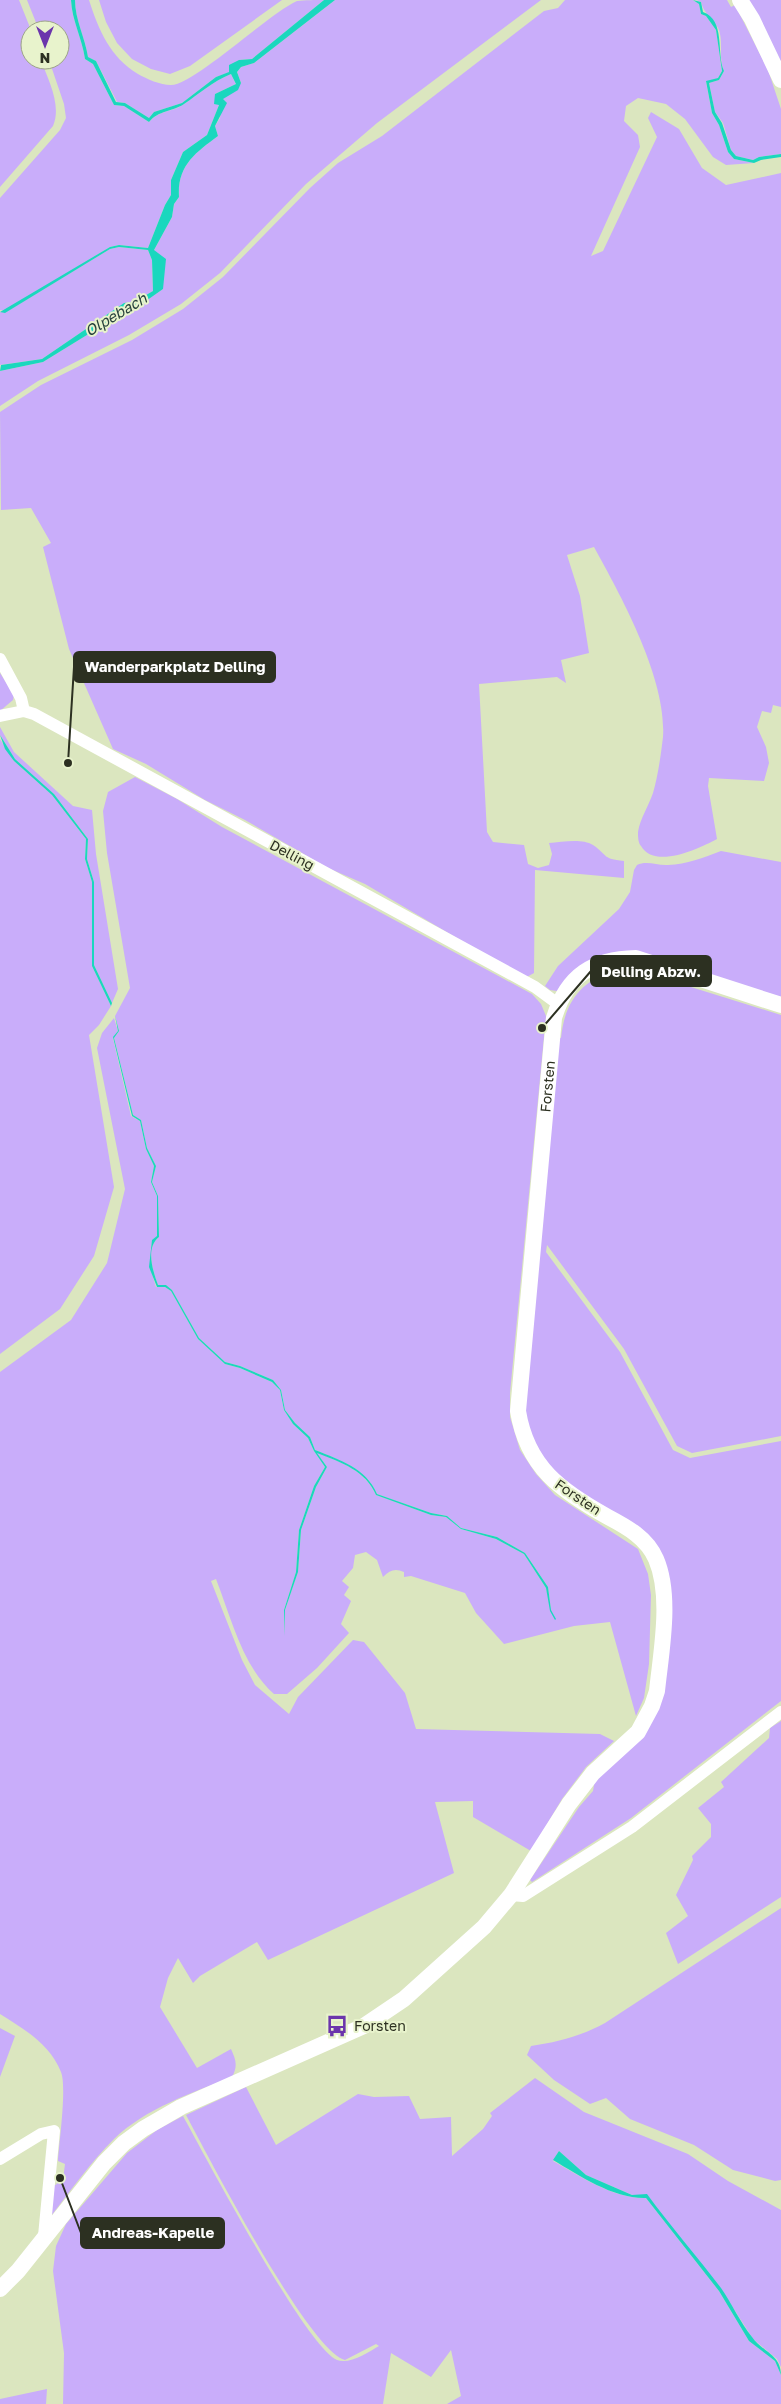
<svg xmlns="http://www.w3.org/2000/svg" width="781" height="2404" viewBox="0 0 781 2404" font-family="'Golos Text',sans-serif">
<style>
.green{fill:#c9adfa}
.water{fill:#1ad7be}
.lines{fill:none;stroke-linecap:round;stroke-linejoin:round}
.minor{stroke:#fff;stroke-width:12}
.tertiary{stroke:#fff;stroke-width:16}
.labels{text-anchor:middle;stroke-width:4;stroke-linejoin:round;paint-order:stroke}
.street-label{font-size:14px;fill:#2c3021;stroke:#e8f3cc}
.poi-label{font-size:14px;fill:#2c3021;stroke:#e8f3cc;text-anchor:start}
.water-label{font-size:15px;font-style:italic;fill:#27413c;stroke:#e8f3cc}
.leader{fill:none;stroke:#2c3021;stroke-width:2}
.callout-dot{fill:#2c3021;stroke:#e8f3cc;stroke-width:2}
.callout{fill:#2c3021;stroke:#2c3021;stroke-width:2}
.callout-label{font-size:15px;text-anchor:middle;font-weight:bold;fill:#fff}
</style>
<rect width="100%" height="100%" fill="#dbe6bf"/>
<path class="green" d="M 0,0 L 19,0 L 31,30 L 30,60 L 41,60 C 48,80 62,105 53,126 L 0,187 Z
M 27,0 L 71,0 C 72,21 82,38 85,59 L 93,64 L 114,105 L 124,106 L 149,122 C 161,109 171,113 184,104 C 199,94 213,81 231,74 L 236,84 L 215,94 L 219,105 L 207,135 L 183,152 L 171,180 L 171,195 L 165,205 L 148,248 L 119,245 L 110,247 L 5,311 L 0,310 L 0,198 L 60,130 L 66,118 L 64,104 L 49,60 L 60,60 L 60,30 L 39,30 Z
M 75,0 L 89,0 C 99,31 110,57 138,74 C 147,79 160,85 171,85 C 194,85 268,14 297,1 C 304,0 316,0 324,0 L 252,59 L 239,60 L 230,72 L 216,77 L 182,103 L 154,112 L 149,118 L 125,103 L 117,102 L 96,61 L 88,57 C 85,37 75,20 75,0 Z
M 99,0 L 282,0 L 190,66 L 170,74 L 151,69 L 132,59 L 117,43 L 106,22 Z
M 335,0 L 541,0 L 377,123 L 306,184 L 220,273 L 181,304 L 129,335 L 38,381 L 0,406 L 0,371 L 43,362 L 126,311 L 133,309 L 163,289 L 154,250 L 172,217 L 174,204 L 179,197 C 177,166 195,153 218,136 L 215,126 L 220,118 L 222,99 L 241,83 L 237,72 L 241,67 L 254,63 Z
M 565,0 L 693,0 L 699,4 L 701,14 L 706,16 L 716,30 L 722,71 L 718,78 L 706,82 L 712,113 L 719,125 L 728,152 L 734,159 L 754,163 L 726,165 L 713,157 L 685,119 L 666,104 L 638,98 L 626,106 L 624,121 L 638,135 L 640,147 L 591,256 L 603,251 L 657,137 L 648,118 L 651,112 L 679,129 L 702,168 L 726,185 L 781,173 L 781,707 L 773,705 L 771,713 L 762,711 L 757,727 L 766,747 L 769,763 L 764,781 L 709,778 L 708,786 L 717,839 C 700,848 655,870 641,846 C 638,843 638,836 638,832 C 640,819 649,805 653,793 C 658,776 661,754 663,737 C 667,679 621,596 594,547 L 567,555 L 580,596 L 589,653 L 561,660 L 566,683 L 557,677 L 479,684 L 487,832 L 493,842 L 524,845 L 528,864 L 538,868 L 549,865 L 552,854 L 549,843 C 562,842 582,838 593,845 C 610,857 601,858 624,861 L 624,878 L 535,870 L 534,973 L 525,978 L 365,884 L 328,868 L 245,820 L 205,800 L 146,764 L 113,749 L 69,649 L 43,547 L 51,543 L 31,508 L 1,510 L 0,412 L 41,385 L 132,340 L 183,309 L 223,277 L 310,188 L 338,163 L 382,136 L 544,11 L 558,8 Z
M 696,0 L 727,0 L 731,7 L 735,5 L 768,70 L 781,109 L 781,154 L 759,157 L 753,160 L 736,156 L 731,150 L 723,123 L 715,112 L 709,83 L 719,80 L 724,71 C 718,59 724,40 718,28 C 712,18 704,14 701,2 Z
M 748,0 L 781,0 L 781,62 Z
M 119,247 L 148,250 L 152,260 L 153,291 L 134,302 L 124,303 L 42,359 L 0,365 L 0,312 L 6,312 L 110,249 Z
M 0,673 L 14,695 L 13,700 L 0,711 Z
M 0,727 L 14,752 L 73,806 L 92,810 L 96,854 L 118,989 L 112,1003 L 94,965 L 94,882 L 87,859 L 88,839 L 54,794 L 15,759 L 0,735 Z
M 0,739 L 14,761 L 52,795 L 86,839 L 85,859 L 92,882 L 92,966 L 111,1006 L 99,1025 L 89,1035 L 114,1187 L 94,1256 L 60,1309 L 0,1354 Z
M 135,777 L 177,799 L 222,827 L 532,994 L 541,1004 L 546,1016 L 510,1393 L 510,1417 L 520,1450 L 536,1474 L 555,1495 L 638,1549 L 648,1574 L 651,1595 L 649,1664 L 644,1698 L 636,1716 L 610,1622 L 574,1626 L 504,1644 L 476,1613 L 465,1593 L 411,1576 L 404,1577 L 404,1572 C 395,1568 390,1570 383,1577 L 377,1560 L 366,1552 L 355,1555 L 353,1568 L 342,1581 L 349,1587 L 344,1595 L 351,1601 L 341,1624 L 349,1633 L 317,1668 L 287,1694 L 274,1694 C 242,1666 231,1617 216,1579 L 211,1581 L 242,1660 L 255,1685 L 289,1714 L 298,1697 L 353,1640 L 364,1642 L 405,1693 L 416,1729 L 600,1734 L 614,1741 L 586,1767 L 562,1799 L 531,1851 L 473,1817 L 473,1801 L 435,1802 L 454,1873 L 268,1960 L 257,1942 L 200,1976 L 193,1983 L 178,1958 L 168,1978 L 160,2007 L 197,2068 L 231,2049 C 236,2060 238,2066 232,2077 C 192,2093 146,2108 114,2139 C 91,2162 71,2190 51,2216 L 53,2184 L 56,2185 L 59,2179 L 63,2180 L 65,2164 L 58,2161 C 59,2143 67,2087 61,2072 C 50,2044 24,2029 0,2014 L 0,1372 L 71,1320 L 107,1263 L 125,1189 L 97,1048 L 102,1033 L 114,1018 L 118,1031 L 113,1038 L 131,1116 L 140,1121 L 146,1149 L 154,1166 L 151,1182 L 157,1196 L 157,1237 L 152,1241 L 150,1267 L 156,1287 L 165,1287 L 171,1291 L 198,1339 L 225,1364 L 240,1368 L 272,1382 L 280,1390 L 284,1410 L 293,1424 L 308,1438 L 314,1451 L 325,1467 L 314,1486 L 299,1530 L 296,1572 L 284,1610 L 285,1635 L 285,1610 L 298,1572 L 301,1530 L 316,1487 L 327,1467 L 316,1452 C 340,1462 365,1470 376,1495 L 431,1515 L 446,1517 L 461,1529 L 496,1539 L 524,1554 L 546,1588 L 551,1610 L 548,1587 L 525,1553 L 497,1537 L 461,1528 L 447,1516 L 431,1513 L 377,1494 C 366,1468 339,1460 315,1450 L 310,1437 L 295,1423 L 285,1410 L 281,1390 L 273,1380 L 240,1366 L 225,1362 L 199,1338 L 172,1290 L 166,1285 L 158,1285 C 153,1271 145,1248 159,1237 L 158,1196 L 152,1182 L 156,1166 L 147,1148 L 141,1120 L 133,1115 L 114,1038 L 119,1031 L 115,1016 L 130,988 L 107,853 L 103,811 L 108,792 Z
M 721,851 L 781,862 L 781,997 L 636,954 L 557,991 L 550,990 L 545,986 L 558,966 L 619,909 L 630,892 L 634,870 L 637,865 C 647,860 658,866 668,865 C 687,864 703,858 721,851 Z
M 618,969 L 633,969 L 781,1015 L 781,1436 L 692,1453 L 677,1446 L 624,1349 L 547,1245 L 546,1252 L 620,1352 L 673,1450 L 690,1458 L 781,1441 L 781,1701 L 631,1818 L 532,1882 L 530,1880 L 579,1807 L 593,1791 L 595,1779 L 648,1720 L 664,1567 L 543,1464 L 524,1424 L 556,1037 L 561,1038 C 565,1000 582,980 618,969 Z
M 781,1721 L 781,1897 L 678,1964 L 666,1933 L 688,1916 L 676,1895 L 693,1860 L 692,1856 L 711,1837 L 711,1824 L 698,1808 L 724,1787 L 721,1782 L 769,1738 L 770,1728 Z
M 781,1908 L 781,2180 L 775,2181 L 733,2170 L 694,2145 L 630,2119 L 606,2098 L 590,2104 L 554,2080 L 527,2055 L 531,2046 C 558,2042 581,2036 605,2023 Z
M 0,2028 L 15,2036 L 0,2077 Z
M 535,2078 L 584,2112 L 688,2154 L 728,2181 L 781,2210 L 781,2367 L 777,2359 L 753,2339 L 721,2289 L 675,2232 L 647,2195 L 632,2195 L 586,2175 L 559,2151 L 553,2161 C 580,2176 614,2199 646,2198 L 719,2291 L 749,2341 L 775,2361 L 781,2375 L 781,2404 L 447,2404 L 461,2396 L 451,2350 L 431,2377 L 391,2353 L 383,2404 L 63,2404 L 64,2353 L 53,2271 L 56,2246 L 66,2224 L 127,2153 L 157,2130 L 183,2116 C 205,2156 306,2347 337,2360 C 349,2365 369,2352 379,2346 L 376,2344 L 345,2360 C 309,2351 208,2156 186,2115 L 246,2087 L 276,2145 L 358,2094 L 374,2097 L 409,2096 L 420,2119 L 451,2117 L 452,2156 L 483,2129 L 492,2116 L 490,2113 Z
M 47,2389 L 46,2404 L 0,2404 L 0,2399 Z"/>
<path class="water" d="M 71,0 L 75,0 C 75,20 85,37 88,57 L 96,61 L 116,102 L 125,103 L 149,118 L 154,112 L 182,103 L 216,77 L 229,72 L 229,65 L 239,60 L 252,59 L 324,0 L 335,0 L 254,63 L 241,67 L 237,72 L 241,83 L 238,90 L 223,99 L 227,103 L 215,126 L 218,136 C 195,153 177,166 179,197 L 174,204 L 172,217 L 154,250 L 166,259 L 163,289 L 133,310 L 126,311 L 43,362 L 0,371 L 1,365 L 42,359 L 124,303 L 134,302 L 153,291 L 152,260 L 148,250 L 119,247 L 110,249 L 5,313 L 0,312 L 110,247 L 119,245 L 148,248 L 165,205 L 171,195 L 171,180 L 183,152 L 207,135 L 219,105 L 214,104 L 215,94 L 236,84 L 231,74 C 213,81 199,94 184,104 C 172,112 159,110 149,122 L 124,106 L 114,105 L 93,64 L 85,59 C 82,38 72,21 71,0 Z
M 693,0 L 701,2 L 703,12 C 726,20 716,54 724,71 L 719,80 L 709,83 L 715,112 L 722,123 L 731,150 L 736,156 L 753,160 L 759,157 L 781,154 L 781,157 L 761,160 L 754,163 L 734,159 L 728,152 L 719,125 L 712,113 L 706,81 L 718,78 L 722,71 L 716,30 L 706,16 L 701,14 L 699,4 Z
M 0,735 L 15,759 L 54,794 L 88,839 L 87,859 L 94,882 L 94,965 L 112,1003 L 111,1006 L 92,966 L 92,882 L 85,859 L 86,839 L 52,795 L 14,761 L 5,749 Z
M 115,1016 L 119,1031 L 114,1038 L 133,1115 L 141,1120 L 147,1148 L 156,1166 L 152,1182 L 158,1196 L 159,1237 C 145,1248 153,1271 158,1285 L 166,1285 L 172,1290 L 199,1338 L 225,1362 L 240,1366 L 273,1380 L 281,1390 L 285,1410 L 295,1423 L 310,1437 L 315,1450 C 340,1460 366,1468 377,1494 L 431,1513 L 447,1516 L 461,1528 L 497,1537 L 525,1553 L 548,1587 L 551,1610 L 556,1619 L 555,1620 L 550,1611 L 546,1588 L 524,1554 L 496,1539 L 461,1529 L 446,1517 L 431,1515 L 376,1495 C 366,1471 341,1462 317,1453 L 327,1467 L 316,1487 L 301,1530 L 298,1572 L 285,1610 L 284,1636 L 284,1610 L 296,1572 L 299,1530 L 314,1486 L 325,1467 L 314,1451 L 308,1438 L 293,1424 L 284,1410 L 280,1390 L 272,1382 L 240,1368 L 225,1364 L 198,1339 L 171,1291 L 165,1287 L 157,1287 L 149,1267 L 152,1240 L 157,1236 L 157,1196 L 151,1182 L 154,1166 L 146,1149 L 140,1121 L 132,1116 L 113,1037 L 118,1031 Z
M 559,2151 L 586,2175 L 632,2195 L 647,2194 C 671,2227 697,2256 721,2288 C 732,2304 740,2322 752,2337 C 762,2352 781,2354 781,2375 L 775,2361 L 749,2341 L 719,2291 L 646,2198 C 614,2199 580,2176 553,2160 Z"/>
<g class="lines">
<path class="minor" d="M 0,659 L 21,698 L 24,711
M 0,716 L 24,711 L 34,714 L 535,987 L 558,1004
M 511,1895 L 523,1896 L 632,1827 L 781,1712
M 0,2159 L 41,2134 L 54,2131 L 44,2236"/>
<g class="tertiary">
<path d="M 740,0 L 752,19 L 781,80"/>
<path id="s1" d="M 0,2289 L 18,2271 L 104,2163 L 124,2143 L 143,2129 L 181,2107 L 364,2026 L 404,1999 L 484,1927 L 511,1895 L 569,1804 L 593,1773 L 638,1732 L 652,1706 L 657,1691 C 661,1652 672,1596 656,1559 C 647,1538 627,1527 608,1517 C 561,1491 527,1467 518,1411 L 554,1018 C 567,975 593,959 636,958 L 781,1005"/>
</g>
</g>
<defs>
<g id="bus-bare" transform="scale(1.725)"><path d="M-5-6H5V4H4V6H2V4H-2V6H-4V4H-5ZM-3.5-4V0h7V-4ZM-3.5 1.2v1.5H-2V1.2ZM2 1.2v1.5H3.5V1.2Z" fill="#6b35ac" stroke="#e8f3cc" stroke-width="2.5" paint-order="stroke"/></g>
</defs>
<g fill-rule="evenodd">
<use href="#bus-bare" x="337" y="2026"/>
</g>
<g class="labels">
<g class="street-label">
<text transform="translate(292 855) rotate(28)" y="5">Delling</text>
<text dy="5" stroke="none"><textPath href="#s1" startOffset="1580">Forsten</textPath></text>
<text transform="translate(578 1497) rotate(34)" y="5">Forsten</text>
</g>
<g class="poi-label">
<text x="354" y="2031">Forsten</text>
</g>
<g class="water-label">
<text transform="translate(116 315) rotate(-31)" y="5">Olpebach</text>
</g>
</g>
<path class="leader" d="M68 763L74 667M542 1028L591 971M60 2178L81 2233"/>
<g class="callout-dot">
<circle cx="68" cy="763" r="5"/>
<circle cx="542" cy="1028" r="5"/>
<circle cx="60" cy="2178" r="5"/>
</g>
<g class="callout">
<rect x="74" y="652" width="201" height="30" rx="5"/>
<rect x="591" y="956" width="120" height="30" rx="5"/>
<rect x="81" y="2218" width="143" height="30" rx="5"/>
</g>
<g class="callout-label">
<text x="175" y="672">Wanderparkplatz Delling</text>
<text x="651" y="977">Delling Abzw.</text>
<text x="153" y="2238">Andreas-Kapelle</text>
</g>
<g transform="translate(45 45) rotate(180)"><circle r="24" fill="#e8f3cc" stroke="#9da588"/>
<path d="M0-4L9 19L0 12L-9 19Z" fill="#6b35ac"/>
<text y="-8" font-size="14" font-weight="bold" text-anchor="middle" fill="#2c3021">N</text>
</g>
</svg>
